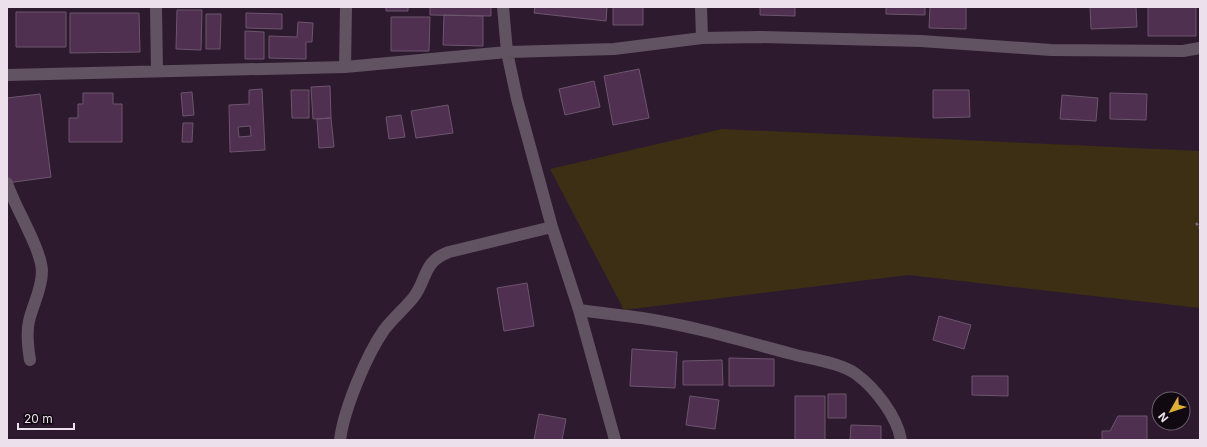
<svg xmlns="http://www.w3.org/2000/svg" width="1207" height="447" viewBox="0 0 1207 447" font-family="Inter,sans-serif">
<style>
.green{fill:#3c2f13}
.building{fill:#4f3050;stroke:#6c556d;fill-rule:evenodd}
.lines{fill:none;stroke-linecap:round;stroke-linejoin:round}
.path{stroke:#7c6b7d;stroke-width:2.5;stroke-dasharray:3 2;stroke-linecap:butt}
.minor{stroke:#615362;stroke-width:12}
</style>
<rect width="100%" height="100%" fill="#2e1a2f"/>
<path class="green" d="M 722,129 L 1200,151 L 1200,308 L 908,275 L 624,310 L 550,169 Z"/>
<path class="building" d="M 386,7 L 408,7 L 408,11 L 386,11 Z
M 430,7 L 491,7 L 491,16 L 430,15 Z
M 535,7 L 607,7 L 606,21 L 534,13 Z
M 613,7 L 643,7 L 643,25 L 613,25 Z
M 760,7 L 795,7 L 795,16 L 760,15 Z
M 886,7 L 925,7 L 925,15 L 886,14 Z
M 930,7 L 966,7 L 966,29 L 929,28 Z
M 1090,7 L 1136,7 L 1137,27 L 1091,29 Z
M 1148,7 L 1196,7 L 1196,36 L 1148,36 Z
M 177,10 L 202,10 L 201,50 L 176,49 Z
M 16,12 L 66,12 L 66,47 L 16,47 Z
M 70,13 L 139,13 L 140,52 L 70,53 Z
M 246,13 L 282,14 L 282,29 L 246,28 Z
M 206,14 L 221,14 L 220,49 L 206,49 Z
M 444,15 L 483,16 L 483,46 L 443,45 Z
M 391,17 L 430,17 L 429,51 L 391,51 Z
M 298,22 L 313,23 L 312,42 L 306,42 L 306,59 L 269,58 L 269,36 L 297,37 Z
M 245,31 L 264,32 L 264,59 L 245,59 Z
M 639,69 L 649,118 L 613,125 L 604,76 Z
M 594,81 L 600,107 L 565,115 L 559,89 Z
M 330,86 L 331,118 L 313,119 L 311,87 Z
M 262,89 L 265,150 L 230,152 L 229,105 L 249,104 L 249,90 ZM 250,126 L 251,136 L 239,137 L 238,127 Z
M 291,90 L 309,90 L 309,118 L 292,118 Z
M 933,90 L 969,90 L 970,117 L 933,118 Z
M 192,92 L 194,115 L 183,116 L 181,93 Z
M 83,93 L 113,93 L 113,104 L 122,104 L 122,142 L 69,142 L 69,118 L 78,118 L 78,104 L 83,104 Z
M 1110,93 L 1147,94 L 1146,120 L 1110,119 Z
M 40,94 L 51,177 L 7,183 L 7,98 Z
M 1062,95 L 1098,98 L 1096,121 L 1060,119 Z
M 448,105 L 453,133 L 416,138 L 411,111 Z
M 401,115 L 405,137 L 389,139 L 386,117 Z
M 331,118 L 334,147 L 319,148 L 317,119 Z
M 183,123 L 193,123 L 192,142 L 182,142 Z
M 527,283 L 534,326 L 504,331 L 497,288 Z
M 939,316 L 971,325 L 964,349 L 933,340 Z
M 632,349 L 677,352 L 675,388 L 630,386 Z
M 729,358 L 774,359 L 774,386 L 729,386 Z
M 722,360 L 723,385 L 683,385 L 683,361 Z
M 972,376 L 1008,376 L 1008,396 L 972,395 Z
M 828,394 L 846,394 L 846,418 L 828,418 Z
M 690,396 L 719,400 L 715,429 L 686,425 Z
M 795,396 L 825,396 L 825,440 L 795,440 Z
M 539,414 L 566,419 L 562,440 L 534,440 Z
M 1118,416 L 1147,416 L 1147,440 L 1102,440 L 1102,431 L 1110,431 Z
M 851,425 L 881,426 L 881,440 L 850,440 Z"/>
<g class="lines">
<path class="path" d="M 1196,223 L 1200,228"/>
<path class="minor" d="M 156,7 L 157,71
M 503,7 L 507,52 L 517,99 L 552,227 L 579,310 L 615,440
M 701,7 L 702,38
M 345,67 L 346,7
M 7,75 L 345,67 L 507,52 L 614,49 L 702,38 L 759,37 L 921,41 L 1051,50 L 1183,51 L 1200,48
M 7,183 C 15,208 41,248 42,271 C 42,289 33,304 29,321 C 26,334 28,348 30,360
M 579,310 C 600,313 621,315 642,318 C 693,326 743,341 792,354 C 810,359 841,363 856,374 C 875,388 897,416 901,440
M 340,440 C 344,409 366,356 384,330 C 393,318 404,309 413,298 C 428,279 422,262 449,252 L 552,227"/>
</g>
<rect width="1207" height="447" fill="none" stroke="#ede0ed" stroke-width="16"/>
<g transform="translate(1171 411) rotate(231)"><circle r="19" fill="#110912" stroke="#695f6a"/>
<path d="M0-3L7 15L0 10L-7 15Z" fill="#e0b034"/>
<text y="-6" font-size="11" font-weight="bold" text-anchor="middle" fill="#ede0ed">N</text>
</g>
<path d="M18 423v6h56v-6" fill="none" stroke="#ede0ed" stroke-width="2"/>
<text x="24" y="423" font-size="12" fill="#ede0ed" stroke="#110912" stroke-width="3" paint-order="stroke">20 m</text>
</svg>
